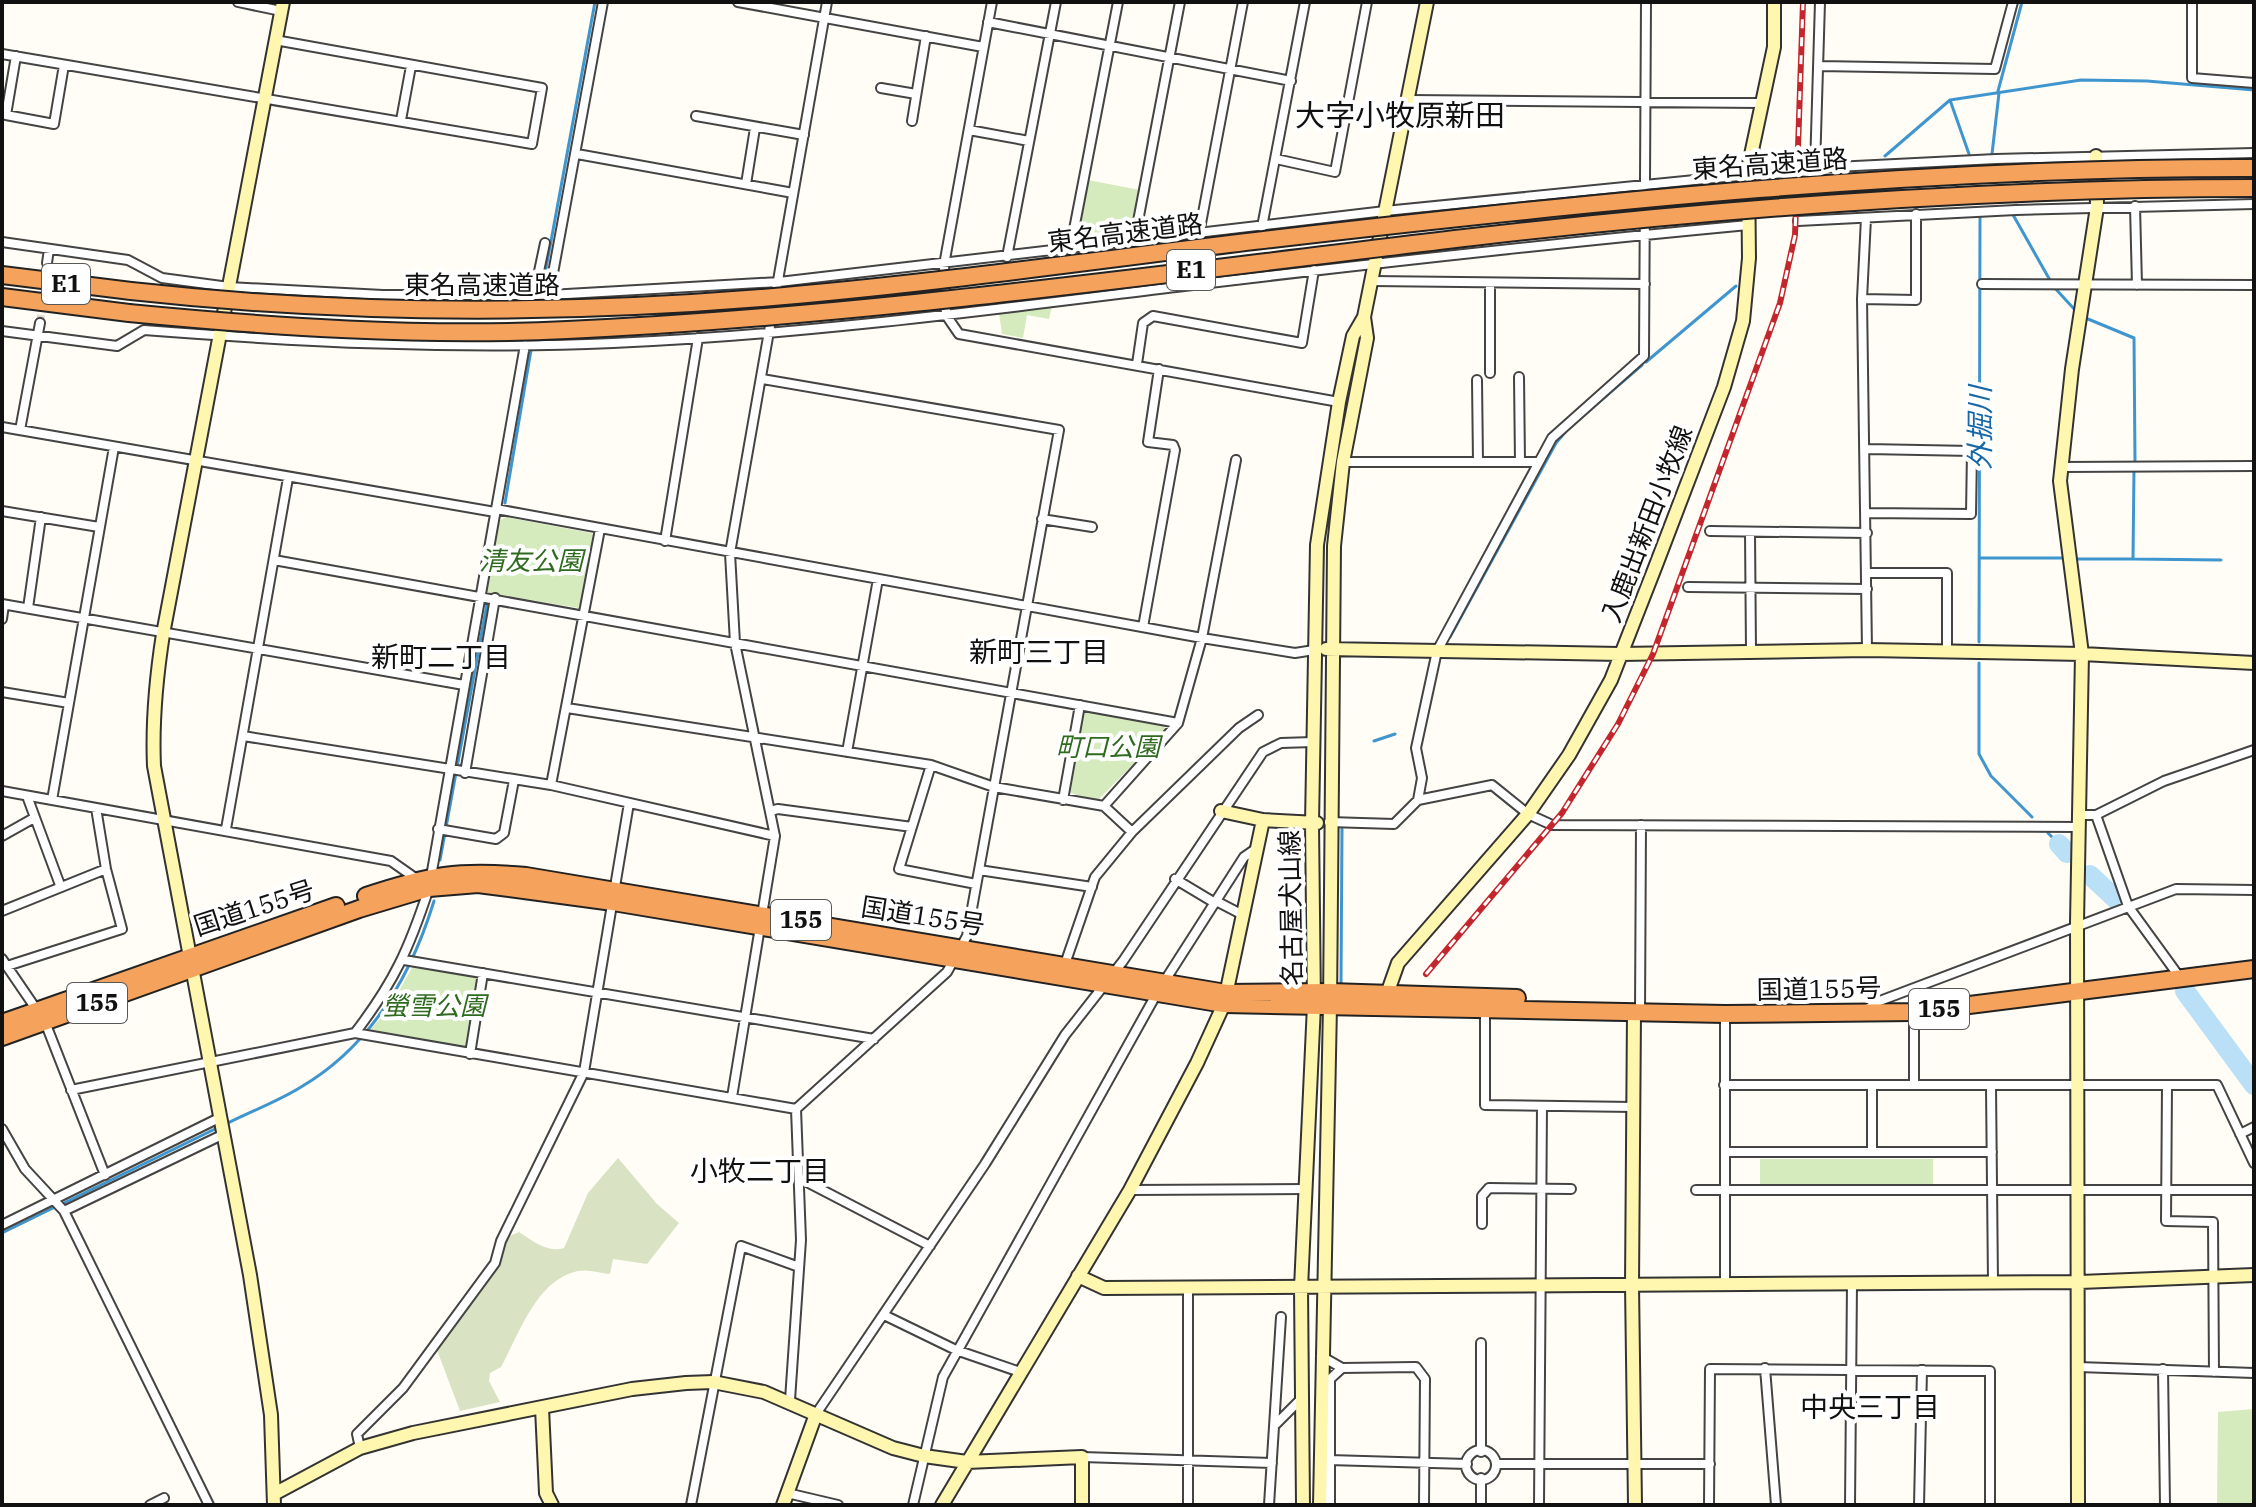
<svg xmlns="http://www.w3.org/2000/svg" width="2256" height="1507" viewBox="0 0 2256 1507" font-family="'IBM Plex Serif','Noto Sans JP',serif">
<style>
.green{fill:#d5ebbd}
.cemetery{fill:#d9e3c4}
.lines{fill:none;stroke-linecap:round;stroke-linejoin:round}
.stream{stroke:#3f96cf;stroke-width:3}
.river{stroke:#b9e0f7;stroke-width:20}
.street-tunnel{stroke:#dbdad3;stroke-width:8;stroke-dasharray:8 4;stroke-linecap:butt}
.street-casing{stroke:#444;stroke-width:12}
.secondary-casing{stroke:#333;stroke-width:16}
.highway-casing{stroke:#222;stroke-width:20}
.street{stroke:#fff;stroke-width:8}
.secondary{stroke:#fff6b0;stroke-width:12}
.highway{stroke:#f5a25d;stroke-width:16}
.rail-casing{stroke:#c4262e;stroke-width:6}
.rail{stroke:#fff;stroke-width:3;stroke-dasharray:9;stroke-linecap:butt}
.highway-bridge-casing{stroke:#222;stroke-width:20;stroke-linecap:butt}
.highway-bridge{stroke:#f5a25d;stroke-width:16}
.labels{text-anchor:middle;stroke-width:8;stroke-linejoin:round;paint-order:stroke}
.shield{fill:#fff;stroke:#585858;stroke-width:2}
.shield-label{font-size:24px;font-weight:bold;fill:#111}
.street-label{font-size:26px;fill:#111;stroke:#fff}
.park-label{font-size:26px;font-style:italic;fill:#2f6b1f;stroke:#fff}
.water-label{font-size:28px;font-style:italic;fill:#1768a6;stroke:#fff}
.neighbourhood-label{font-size:28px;fill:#111;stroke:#fff}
.quarter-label{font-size:30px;fill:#111;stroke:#fff}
</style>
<rect width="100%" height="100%" fill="#fffdf5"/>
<path class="green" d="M 1088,180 L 1140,190 L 1131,235 L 1076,243 Z
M 1052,305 L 1049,319 L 1027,315 L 1023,338 L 1002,334 L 999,313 Z
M 506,517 L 591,533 L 595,537 L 583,605 L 579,608 L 485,592 L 497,522 Z
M 1086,711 L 1164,726 L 1166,731 L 1097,801 L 1068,792 L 1081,714 Z
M 413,966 L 475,977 L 478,981 L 468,1045 L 463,1047 L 369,1031 L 389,1009 Z
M 1760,1159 L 1933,1159 L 1933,1184 L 1760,1185 Z
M 2254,1409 L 2254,1505 L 2217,1505 L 2218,1412 Z"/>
<path class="cemetery" d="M 618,1158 L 657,1204 L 679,1223 L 647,1264 L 613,1259 L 610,1274 C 600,1273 588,1269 578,1271 C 537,1279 519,1334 501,1367 L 490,1373 L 489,1381 L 500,1402 L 460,1411 L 437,1350 L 496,1267 L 505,1238 L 519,1232 C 533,1241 547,1253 564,1248 L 588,1193 Z"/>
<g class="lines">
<path class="stream" d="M 1998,91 L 2022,2
M 1950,100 L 1969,154
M 1992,154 L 1999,93
M 1885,156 L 1950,100 L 2081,80 L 2147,81 L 2254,90
M 2012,213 L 2051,282
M 2053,286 L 2075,310
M 542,290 L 595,2
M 2088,319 L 2134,338 L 2135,463
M 1646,362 L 1736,286
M 1578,420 L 1642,365
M 505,503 L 531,350
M 1979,558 L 2062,558
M 2076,559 L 2133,559 L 2134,469
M 2133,559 L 2221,560
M 1450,637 L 1556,443 L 1567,430
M 1979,642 L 1980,215
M 1979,663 L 1979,754 L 1991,776 L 2032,817
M 1374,741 L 1395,734
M 2048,833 L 2059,844
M 440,860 L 487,604
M 1341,983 L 1342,829
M 224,1125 C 249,1112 277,1102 301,1087 C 371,1046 411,976 434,901
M 62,1204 L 217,1128
M 2,1233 L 55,1207"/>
<path class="river" d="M 2059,844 L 2067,853
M 2090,875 L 2121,904
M 2185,991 L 2254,1085"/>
<path class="street-tunnel" d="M 1996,159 L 2016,210
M 40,323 L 47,263"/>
<g class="street-casing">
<path id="street" d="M 238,2 L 281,11
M 738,2 L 983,47
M 992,2 L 944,265 L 946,315 L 959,334 L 1339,402
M 1820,2 L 1815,168 L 1996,159 L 2254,153
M 2192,2 L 2192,78 L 2254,83
M 988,22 L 1291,81
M 2,54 L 532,144 L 542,88 L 275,40
M 16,56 L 6,115 L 54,124 L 64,65
M 1819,66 L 1995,69 L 2013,2
M 881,88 L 916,94
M 1409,100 L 1760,103
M 696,116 L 804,135
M 401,120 L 411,66
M 912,121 L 926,36
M 969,130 L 1029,141
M 577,154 L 793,193
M 1276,159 L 1335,172 L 1367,2
M 746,184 L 755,128
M 2135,206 L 2137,285
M 1866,218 L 1862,299 L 1867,650
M 1798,221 L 2016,210 L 2254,204
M 1262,227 L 1305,2
M 1199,234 L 1243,2
M 2,242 L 128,260 L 162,278 L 229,287 L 383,295 L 549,295 L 779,282 L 1385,211 L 1735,176 L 1748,169 L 1815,163
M 1134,242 L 1180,2
M 1070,250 L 1118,2
M 1007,257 L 1056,2
M 47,263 L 49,249
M 1372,281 L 1645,284
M 1490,283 L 1490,373
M 1982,284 L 2254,285
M 534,295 L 545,243
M 549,295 L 603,2
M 1862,299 L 1916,300 L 1916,214
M 2,331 L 117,346 L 144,330 C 300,342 456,350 613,343 C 801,335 989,310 1176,287 C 1367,264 1557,243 1748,225
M 1137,364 L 1143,323 L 1153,316 L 1302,343 L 1314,270
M 1519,377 L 1520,462
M 1477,380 L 1478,462
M 2,427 L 495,512
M 20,430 L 40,323
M 1867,449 L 1972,451 L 1971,514 L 1867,513
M 1343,462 L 1539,462
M 2061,467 L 2254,466
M 496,509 L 1202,638 L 1295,653 L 1314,650
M 2,511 L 99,527
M 1042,519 L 1092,527
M 1710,531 L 1867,533
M 1750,532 L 1751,652
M 665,541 L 698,338
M 274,560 L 1178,723
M 1867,573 L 1947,573 L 1947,651
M 1688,587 L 1867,589
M 2,604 L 464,685
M 28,608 L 41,517
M 2,619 L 4,605
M 1143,627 L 1175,450 L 1173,445 L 1148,442 L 1159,369
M 2,692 L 69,703
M 567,708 L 931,765 L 994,787 L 1104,806 L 1178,723 L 1202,638 L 1236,460
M 243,736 L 551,785 L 775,836
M 847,752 L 878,579
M 931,765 L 899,869 L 976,884
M 465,773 L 495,598
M 551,785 L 600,529
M 2,791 L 391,861 L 418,880
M 27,796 L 60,885
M 52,800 L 114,447
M 1063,800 L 1080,705
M 1418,800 L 1422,778 L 1416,748 L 1437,651 L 1552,438 L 1644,356 L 1646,2
M 770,811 L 778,809 L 912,827
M 2081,815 L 2096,815 L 2164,781 L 2254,750
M 2096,815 L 2128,906 L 2181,979
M 1329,822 L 1394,824 L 1418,800 L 1492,785 L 1528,814 L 1552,825 L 2080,827
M 226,829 L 288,478
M 438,829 L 496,839 L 504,833 L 514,780
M 1132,832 L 1239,728 L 1258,715
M 2,836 L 34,818
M 979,870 L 1092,887
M 1175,879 L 1215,903
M 1216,901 L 1243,915
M 2,911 L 106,869
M 2,959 L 45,1022 L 105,1175
M 404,960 L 874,1039
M 1065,964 L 1095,877 L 1132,832 L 1104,806
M 7,966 L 122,929 L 106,869 L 96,808
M 1164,982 L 1244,857 L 1257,848
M 1485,1008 L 1485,1105 L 1634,1107
M 1866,1010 L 1877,1002 L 2176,889 L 2254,890
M 1640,1012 L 1641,825
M 1725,1014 L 1725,1284
M 355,1033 C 394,982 409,949 429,888 L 525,345
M 470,1054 L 483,973
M 1724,1085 L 2217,1085 L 2254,1163
M 1872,1085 L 1872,1152
M 1914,1085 L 1914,1012
M 2167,1086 L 2166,1221 L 2213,1222 L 2214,1372
M 1991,1087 L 1993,1282
M 71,1090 L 355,1033 L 796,1109 L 947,972 L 967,936 L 1059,430 L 762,379
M 732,1097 L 775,836 L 735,643 L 730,553 L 827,2
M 2,1129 L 25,1169 L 64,1211 L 209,1505
M 2240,1134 L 2254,1127
M 1725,1152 L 1992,1152
M 801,1179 L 930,1246
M 1130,1190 L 1306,1189
M 1696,1190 L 2254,1190
M 64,1211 L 224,1134
M 1482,1224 L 1482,1196 L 1489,1188 L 1571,1189
M 2,1225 L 221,1117
M 1188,1288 L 1188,1505
M 884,1315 L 956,1350 L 1020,1372
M 1481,1343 L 1481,1452
M 1321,1356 L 1342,1368 L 1416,1367 L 1425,1379 L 1424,1505
M 2078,1367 L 2254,1373
M 1765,1368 L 1776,1505
M 2163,1369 L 2165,1505
M 790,1400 L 801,1240 L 796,1109
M 816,1414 L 985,1164 L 1065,1035 L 1123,961 L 1263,752 L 1281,743 L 1313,742
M 1276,1424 L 1303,1397
M 360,1448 L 357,1434 L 403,1388 L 495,1263 L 501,1241 L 584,1072 L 629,803
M1466 1465a15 15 0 1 1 30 0a15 15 0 1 1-30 0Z
M 1082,1457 L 1272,1463
M 1329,1460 L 1467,1464
M 1496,1464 L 1710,1464
M 787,1493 L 838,1505
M 150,1505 L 164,1498
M 691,1505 L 741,1246 L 799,1267
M 913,1505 L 943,1377 L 1157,993
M 1269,1505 L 1281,1317
M 1330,1505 L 1330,1379 L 1342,1368
M 1481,1505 L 1481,1478
M 1539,1505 L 1542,1106
M 1709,1505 L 1710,1369 L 1990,1371 L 1990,1505
M 1850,1505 L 1852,1283
M 1919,1505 L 1922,1370"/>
</g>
<g class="secondary-casing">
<path id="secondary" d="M 1326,649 L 1620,654 L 1867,650 L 2082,654 L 2254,663
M 1221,811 L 1263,820 L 1317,823
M 1387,994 L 1398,963 L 1528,814 L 1569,755 L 1611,680 L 1656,565 L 1724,387 L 1743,321 L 1749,258 L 1748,169 L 1774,47 L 1774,2
M 1634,1012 L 1632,1285 L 1635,1505
M 1078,1276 L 1104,1288 L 2080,1282 L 2254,1275
M 542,1408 L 546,1493 L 552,1505
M 274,1494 L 360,1448 L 413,1433 L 632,1389 L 686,1383 L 713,1382 L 764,1392 L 893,1448 L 924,1456 L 967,1462 L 1082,1457 L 1082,1505
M 274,1505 L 271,1415 L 250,1275 L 154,766 C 152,721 156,679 163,634 L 283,2
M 783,1505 L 816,1414
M 942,1505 L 1130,1190 L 1197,1063 L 1224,1004 L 1263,820
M 1303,1505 L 1301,1288 L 1314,1005 L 1312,823 L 1317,545 L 1339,402 L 1353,336 L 1364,317
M 1320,1505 L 1330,1006 L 1334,546 L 1343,462 L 1367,338 L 1364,317 L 1427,2
M 2078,1505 L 2077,923 L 2082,654 L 2060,481 L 2072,369 L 2097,207 L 2096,156"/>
</g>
<g class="highway-casing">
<path id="highway" d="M 2,275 L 131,291
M 2,297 L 129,313
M 366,896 C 429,875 459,870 526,876 L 1226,993 L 1330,992 L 1517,998
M 2,1023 L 336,906
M 2,1037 L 359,909 L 429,888 L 478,884 L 613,902 L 1224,1004 L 1725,1014 L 1914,1012 L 2254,969"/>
</g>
<use href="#street" class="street"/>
<use href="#secondary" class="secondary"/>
<use href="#highway" class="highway"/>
<g class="rail-casing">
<path id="rail" d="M 1426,974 L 1562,813 L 1618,724 L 1653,654 L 1780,303 L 1795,235 L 1803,2"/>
</g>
<use href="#rail" class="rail"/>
<g class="highway-bridge-casing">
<path id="highway-bridge" d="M 131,291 C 340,314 551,315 761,298 C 932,284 1102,259 1272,239 C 1598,201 1925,167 2254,168
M 129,313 C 274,327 421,337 567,330 C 871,316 1172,272 1473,237 C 1732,207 1994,188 2254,188"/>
</g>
<use href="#highway-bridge" class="highway-bridge"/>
</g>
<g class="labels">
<g class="shield">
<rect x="1167" y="250" width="48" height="40" rx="6"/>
<rect x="42" y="264" width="48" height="40" rx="6"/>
<rect x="771" y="900" width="60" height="40" rx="6"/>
<rect x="67" y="983" width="60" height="40" rx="6"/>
<rect x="1909" y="989" width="60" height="40" rx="6"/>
</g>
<g class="shield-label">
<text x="1191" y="278">E1</text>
<text x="66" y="292">E1</text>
<text x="801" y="928">155</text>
<text x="97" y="1011">155</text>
<text x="1939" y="1017">155</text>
</g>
<g class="street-label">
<text transform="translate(1770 164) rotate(-4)" y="9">東名高速道路</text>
<text transform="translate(1125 233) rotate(-7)" y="9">東名高速道路</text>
<text x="482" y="294">東名高速道路</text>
<text transform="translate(1647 524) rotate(-69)" y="9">入鹿出新田小牧線</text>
<text transform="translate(254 908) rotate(-18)" y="9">国道155号</text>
<text transform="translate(1291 908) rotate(-91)" y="9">名古屋犬山線</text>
<text transform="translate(923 916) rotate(9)" y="9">国道155号</text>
<text transform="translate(1819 989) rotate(-1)" y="9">国道155号</text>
</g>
<g class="park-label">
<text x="531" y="570">清友公園</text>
<text x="1108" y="756">町口公園</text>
<text x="434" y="1015">螢雪公園</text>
</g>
<g class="water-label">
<text transform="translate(1980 428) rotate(-90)" y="10">外掘川</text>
</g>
<g class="neighbourhood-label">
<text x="1039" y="662">新町三丁目</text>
<text x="441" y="667">新町二丁目</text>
<text x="760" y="1181">小牧二丁目</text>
<text x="1870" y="1417">中央三丁目</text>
</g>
<g class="quarter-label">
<text x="1400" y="126">大字小牧原新田</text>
</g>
</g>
<rect width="2256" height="1507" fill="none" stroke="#111111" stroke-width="8"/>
</svg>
